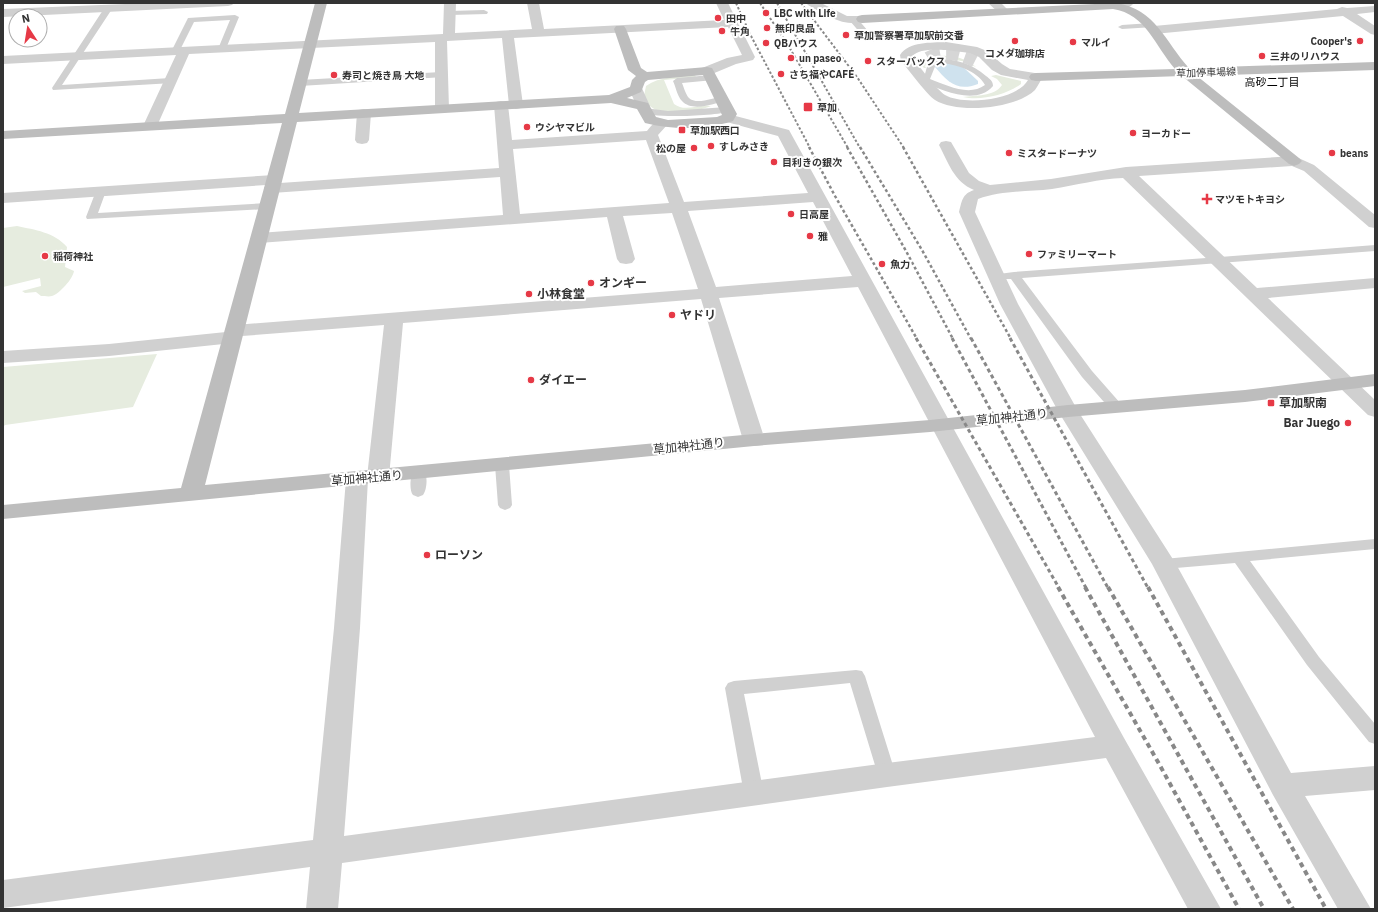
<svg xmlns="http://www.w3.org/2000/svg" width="1378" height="912" viewBox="0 0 1378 912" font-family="'IBM Plex Sans','Noto Sans JP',sans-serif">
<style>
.green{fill:#e6ecdf}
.water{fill:#cfe2ee}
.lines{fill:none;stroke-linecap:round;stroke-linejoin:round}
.street-tunnel{stroke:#d6d6d6;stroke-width:13;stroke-dasharray:13 6;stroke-linecap:butt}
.lane{fill:#d0d0d0;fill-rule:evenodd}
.street{fill:#d0d0d0;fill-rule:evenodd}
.secondary{fill:#bdbdbd;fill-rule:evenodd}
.rail-far3{stroke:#888;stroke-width:2;stroke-dasharray:2.5 2;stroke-linecap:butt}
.rail-far2{stroke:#888;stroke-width:2.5;stroke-dasharray:3 2.5;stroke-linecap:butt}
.rail-far1{stroke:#888;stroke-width:3;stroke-dasharray:4 3;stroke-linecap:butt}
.rail{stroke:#888;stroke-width:4;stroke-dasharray:5 4;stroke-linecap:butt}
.poi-dot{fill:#e63946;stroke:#fff;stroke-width:1.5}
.labels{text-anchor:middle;stroke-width:4;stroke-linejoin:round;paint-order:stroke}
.far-poi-label{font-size:10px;font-weight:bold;fill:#333;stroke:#fff;text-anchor:start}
.far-street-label{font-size:10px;fill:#333;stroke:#fff}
.far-neighbourhood-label{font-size:11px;fill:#000;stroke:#fff}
.poi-label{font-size:12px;font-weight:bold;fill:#333;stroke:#fff;text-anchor:start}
.street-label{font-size:12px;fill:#333;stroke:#fff}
</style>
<rect width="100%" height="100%" fill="#fff"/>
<path class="green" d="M 938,56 C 952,55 964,57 976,67 L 962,61 L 948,59 L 937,60 L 927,63 L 925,66 L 926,68 L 924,68 L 918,62 L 919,59 L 930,60 Z
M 695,75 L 696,77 L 664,80 L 674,104 C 686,113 699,103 711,106 C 700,111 667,115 656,110 C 652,108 648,104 643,101 L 646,86 C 660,76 678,77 695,75 Z
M 996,75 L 1021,81 L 1021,84 C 1006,95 981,101 963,97 C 975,95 994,97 1002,85 L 997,79 L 991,76 Z
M 17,226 C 35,230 54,232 67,247 L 65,267 L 74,271 C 73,279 59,294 52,296 C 49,297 44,296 41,296 L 36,292 L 25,293 L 22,291 L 41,286 L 40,278 L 3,287 L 3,228 Z
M 157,354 L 133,407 L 5,425 L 3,427 L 3,367 Z"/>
<path class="water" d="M 949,62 L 962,66 L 978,81 L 978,84 C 957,92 948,82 935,67 L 936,64 Z"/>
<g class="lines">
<path class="street-tunnel" d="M 928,58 C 943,49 961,54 975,61"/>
<path class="lane" d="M 105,7 L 108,7 L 112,9 L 62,85 L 170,78 L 173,79 L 174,81 L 173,83 L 53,90 L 52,88 Z
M 484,10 L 488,12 L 487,14 L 450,15 L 446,13 L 450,11 Z
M 235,15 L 239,17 L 225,51 L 219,51 L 218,49 L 230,20 L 194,22 L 178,54 L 175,54 L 171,52 L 188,18 Z
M 850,17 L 856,17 L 874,38 L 874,42 L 868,42 L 850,21 Z
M 1151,23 L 1155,25 L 1154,27 L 1122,29 L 1118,27 L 1122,25 Z
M 938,59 C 957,59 972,64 986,76 C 990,79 993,81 993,86 C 976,106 942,90 922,82 L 921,80 L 925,74 L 928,63 ZM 939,63 C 955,64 977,70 985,85 C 969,97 946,85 930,79 L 936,64 Z
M 441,72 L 444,73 L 445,75 L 444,77 L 300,86 L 296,83 L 300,80 Z
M 711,75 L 715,78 L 714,80 L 682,83 C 684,88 686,95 689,98 C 696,105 714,98 722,96 L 725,97 L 726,99 L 725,101 C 713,104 692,112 682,101 C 677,96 676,87 673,81 L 677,78 Z
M 727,107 L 731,110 L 730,112 C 716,115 649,120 641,111 L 645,108 L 668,111 Z
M 101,188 L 106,191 L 98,213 L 267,203 L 272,206 L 267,209 L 87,219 L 86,217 L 96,191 Z
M 1375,245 L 1375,251 L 1022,278 L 1092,371 L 1121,404 L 1123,407 L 1121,410 L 1111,410 L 1082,377 L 1011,279 L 991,279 L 989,277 L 991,275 L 1014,272 L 1220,257 Z
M 502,461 L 507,462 L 509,465 L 512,505 L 510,508 L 505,510 L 500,508 L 498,505 L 495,465 L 497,462 Z
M 419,469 L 424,470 C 428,476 427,490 423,495 L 418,497 L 413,495 C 409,490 410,476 414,470 Z
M 1375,539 L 1375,549 L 1250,561 L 1319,657 L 1375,724 L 1375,744 L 1369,742 L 1307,665 L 1235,563 L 1164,569 L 1158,568 L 1156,564 L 1158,560 L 1164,559 Z
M 856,670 L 862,671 L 865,676 L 896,775 L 894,780 L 887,783 L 880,780 L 878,775 L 850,683 L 744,694 L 764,794 L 761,799 L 754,802 L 747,799 L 744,794 L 725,688 L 728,683 L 734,681 Z"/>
<path class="street" d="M 150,3 L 234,3 L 232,5 L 228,6 L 3,17 L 3,9 Z
M 444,3 L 456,3 L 455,33 L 532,29 L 527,3 L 539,3 L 544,29 L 724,20 L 716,3 L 728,3 L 755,57 L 753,60 L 736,64 L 712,74 L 702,74 L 700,71 L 702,68 L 727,58 L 742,55 L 728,27 L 514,38 L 523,105 L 521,108 L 516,109 L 511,108 L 509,105 L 502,38 L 447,41 L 449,109 L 447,112 L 442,113 L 437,112 L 435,109 L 435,42 L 189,54 L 157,126 L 155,129 L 150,130 L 145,129 L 143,126 L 176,55 L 3,64 L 3,56 L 443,34 Z
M 806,3 L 821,3 L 847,16 L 866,16 L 868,19 L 866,22 C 842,27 828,16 808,5 Z
M 988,3 L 1001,3 L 1009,11 L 1007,13 L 999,13 Z
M 1117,3 L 1134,3 C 1130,8 1122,10 1116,8 L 1114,6 Z
M 1375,6 L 1375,12 L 1357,14 L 1375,26 L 1375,35 L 1371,34 L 1343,16 L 1154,34 L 1150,33 L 1148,30 L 1150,27 L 1154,26 L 1337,9 L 1342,7 L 1347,8 Z
M 946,42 L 977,47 L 987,51 L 1002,64 L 1010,69 L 1041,74 L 1043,77 C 1040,81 1038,86 1035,90 C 1016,109 957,114 935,100 C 927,95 909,70 901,61 L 900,55 C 909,41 931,43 946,42 ZM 946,50 L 970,53 L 979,57 L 992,70 L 1001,75 L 1028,80 C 1017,100 964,106 945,95 C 936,89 920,67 912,57 C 918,48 936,50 946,50 Z
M 636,85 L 641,86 L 650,106 L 648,109 L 643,110 L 638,109 L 629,89 L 631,86 Z
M 501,101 L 506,102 L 508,105 L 512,140 L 647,131 C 653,124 656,119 666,121 L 668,124 L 658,135 L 684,202 L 808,193 L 778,136 L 723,121 L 721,118 L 723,115 L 728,114 L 789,130 L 1124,738 L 1221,909 L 1188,909 L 1106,758 L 887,787 L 342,863 L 338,909 L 306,909 L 310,867 L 3,908 L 3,880 L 313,840 L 334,628 L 346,479 L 349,474 L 357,472 L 365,474 L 367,477 L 384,325 L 242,336 L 240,341 L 233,343 L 109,356 L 3,363 L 3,351 L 109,344 L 226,332 L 228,327 L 235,325 L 698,289 L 672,213 L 623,216 L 635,259 L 632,263 L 626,264 L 620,263 L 617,259 L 607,217 L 259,243 L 253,242 L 251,238 L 253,234 L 259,233 L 503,215 L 500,177 L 272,193 L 266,191 L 264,188 L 266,185 L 3,203 L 3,193 L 274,175 L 280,177 L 282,180 L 280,183 L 499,168 L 494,105 L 496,102 ZM 646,140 L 669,203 L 520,214 L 513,149 ZM 813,202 L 852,276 L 716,287 L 688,211 ZM 858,287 L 1095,737 L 887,763 L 344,836 L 360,628 L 368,479 L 370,482 L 378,484 L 386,482 L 389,477 L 403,323 L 701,299 L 743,440 L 746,445 L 754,446 L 762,445 L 765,440 L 719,298 Z
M 364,109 L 369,110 L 371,113 L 369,140 L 367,143 L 362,144 L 357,143 L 355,140 L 357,113 L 359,110 Z
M 946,141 L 951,142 L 969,173 L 979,181 L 990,185 L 1051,179 L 1126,167 L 1294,156 L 1314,165 L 1375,215 L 1375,228 L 1369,227 L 1304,171 L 1292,166 L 1139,176 L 1257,288 L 1375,278 L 1375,288 L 1268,298 L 1375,400 L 1375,417 L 1368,415 L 1123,178 C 1099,179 1076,185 1052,189 C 1028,192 1002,190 978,199 L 975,212 L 1018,304 L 1078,411 L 1176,564 L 1291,773 L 1375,766 L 1375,790 L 1305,796 L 1371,909 L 1338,909 L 1273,795 L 1152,564 L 1058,411 L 1000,304 L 959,212 C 962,201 962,194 974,190 C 954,182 948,162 939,145 L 941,142 Z"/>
<path class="secondary" d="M 315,3 L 327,3 L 299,113 L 609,95 L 630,87 L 632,80 L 636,76 L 628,70 L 614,29 L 616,26 L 624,26 L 626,29 L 641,68 L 647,72 L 707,67 L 712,68 L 737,114 L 733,121 C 706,130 673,130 645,123 L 637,109 L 611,103 L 297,122 L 205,485 L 754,434 L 930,420 L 1068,405 L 1245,390 L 1375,374 L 1375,386 L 1245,402 L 1068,417 L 930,432 L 754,446 L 3,519 L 3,505 L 181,488 L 282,123 L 3,139 L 3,131 L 285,114 ZM 703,75 L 722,115 L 717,117 L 668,120 L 656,117 L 648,103 L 627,98 L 641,92 L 645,82 L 648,80 Z
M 1116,3 C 1156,9 1165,42 1189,68 L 1375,62 L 1375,70 L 1197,76 L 1299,158 L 1302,161 L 1299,164 L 1294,166 L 1289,164 L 1182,76 L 1036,81 L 1031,80 L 1029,77 L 1031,74 L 1036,73 L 1175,69 C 1155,46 1146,14 1113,9 L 862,23 L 858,22 L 856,19 L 858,16 L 862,15 Z"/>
<path class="rail-far3" d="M 736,3 L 750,34 L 810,148
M 760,3 L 788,45 L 848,148
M 777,3 L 860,148
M 801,3 L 857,77 L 904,148"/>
<path class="rail-far2" d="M 809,147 L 835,196 L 917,339
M 847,147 L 906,251 L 953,339
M 860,147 L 922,250 L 971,339
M 903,147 L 1011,339"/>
<path class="rail-far1" d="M 916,338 L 1059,588
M 952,338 L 1086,588
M 971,338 L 1108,588
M 1010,338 L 1148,588"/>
<path class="rail" d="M 1058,587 L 1158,762 L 1239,909
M 1085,587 L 1264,909
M 1108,587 L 1293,909
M 1148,587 L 1326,909"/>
</g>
<g class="poi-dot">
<circle cx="766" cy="13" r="4"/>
<circle cx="718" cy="18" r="4"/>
<circle cx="767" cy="28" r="4"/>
<circle cx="722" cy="31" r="4"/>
<circle cx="846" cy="35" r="4"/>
<circle cx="1015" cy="41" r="4"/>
<circle cx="1360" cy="41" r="4"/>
<circle cx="1073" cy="42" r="4"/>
<circle cx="766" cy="43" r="4"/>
<circle cx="1262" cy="56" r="4"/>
<circle cx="791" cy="58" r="4"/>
<circle cx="868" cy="61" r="4"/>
<circle cx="781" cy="74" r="4"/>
<circle cx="334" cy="75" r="4"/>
<rect x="803" y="102" width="10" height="10" rx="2"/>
<circle cx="527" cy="127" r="4"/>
<rect x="678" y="126" width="8" height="8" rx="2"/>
<circle cx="1133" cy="133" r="4"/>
<circle cx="711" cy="146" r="4"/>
<circle cx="694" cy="148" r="4"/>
<circle cx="1009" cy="153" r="4"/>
<circle cx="1332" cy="153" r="4"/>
<circle cx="774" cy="162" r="4"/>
<path d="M1205 193h4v4h4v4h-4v4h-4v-4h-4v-4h4z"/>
<circle cx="791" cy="214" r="4"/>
<circle cx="810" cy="236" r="4"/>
<circle cx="1029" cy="254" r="4"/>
<circle cx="45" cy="256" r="4"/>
<circle cx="882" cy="264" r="4"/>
<circle cx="591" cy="283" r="4"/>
<circle cx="529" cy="294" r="4"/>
<circle cx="672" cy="315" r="4"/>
<circle cx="531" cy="380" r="4"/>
<rect x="1267" y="399" width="8" height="8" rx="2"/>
<circle cx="1348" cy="423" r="4"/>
<circle cx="427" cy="555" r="4"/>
</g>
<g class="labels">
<g class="far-poi-label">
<text x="774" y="17">LBC with Life</text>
<text x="726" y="22">田中</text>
<text x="775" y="32">無印良品</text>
<text x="730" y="35">牛角</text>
<text x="854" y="39">草加警察署草加駅前交番</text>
<text x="1352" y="45" text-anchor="end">Cooper's</text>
<text x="1081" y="46">マルイ</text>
<text x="774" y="47">QBハウス</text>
<text x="1015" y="57" text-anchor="middle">コメダ珈琲店</text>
<text x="1270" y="60">三井のリハウス</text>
<text x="799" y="62">un paseo</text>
<text x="876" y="65">スターバックス</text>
<text x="789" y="78">さち福やCAFÉ</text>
<text x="342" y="79">寿司と焼き鳥 大地</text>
<text x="817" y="111">草加</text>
<text x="535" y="131">ウシヤマビル</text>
<text x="690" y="134">草加駅西口</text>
<text x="1141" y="137">ヨーカドー</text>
<text x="719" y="150">すしみさき</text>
<text x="686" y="152" text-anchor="end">松の屋</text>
<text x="1017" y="157">ミスタードーナツ</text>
<text x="1340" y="157">beans</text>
<text x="782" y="166">目利きの銀次</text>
<text x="1215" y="203">マツモトキヨシ</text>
<text x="799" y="218">日高屋</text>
<text x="818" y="240">雅</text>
<text x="1037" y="258">ファミリーマート</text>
<text x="53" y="260">稲荷神社</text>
<text x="890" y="268">魚力</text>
</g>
<g class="far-street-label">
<text transform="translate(1206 72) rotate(-2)" y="4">草加停車場線</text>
</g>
<g class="far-neighbourhood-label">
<text x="1272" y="86">高砂二丁目</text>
</g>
<g class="poi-label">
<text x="599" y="287">オンギー</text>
<text x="537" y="298">小林食堂</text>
<text x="680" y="319">ヤドリ</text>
<text x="539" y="384">ダイエー</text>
<text x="1279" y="407">草加駅南</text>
<text x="1340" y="427" text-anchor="end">Bar Juego</text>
<text x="435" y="559">ローソン</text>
</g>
<g class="street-label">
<text transform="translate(1012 417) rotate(-6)" y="4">草加神社通り</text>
<text transform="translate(689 446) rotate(-6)" y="4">草加神社通り</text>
<text transform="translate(367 478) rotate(-5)" y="4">草加神社通り</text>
</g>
</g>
<rect width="1378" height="912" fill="none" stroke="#333333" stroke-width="8"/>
<g transform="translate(28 28) rotate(348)"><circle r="19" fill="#ffffff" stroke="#adadad"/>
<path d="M0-3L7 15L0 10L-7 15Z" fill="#e63946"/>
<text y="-6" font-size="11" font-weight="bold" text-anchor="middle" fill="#333333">N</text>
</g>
</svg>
